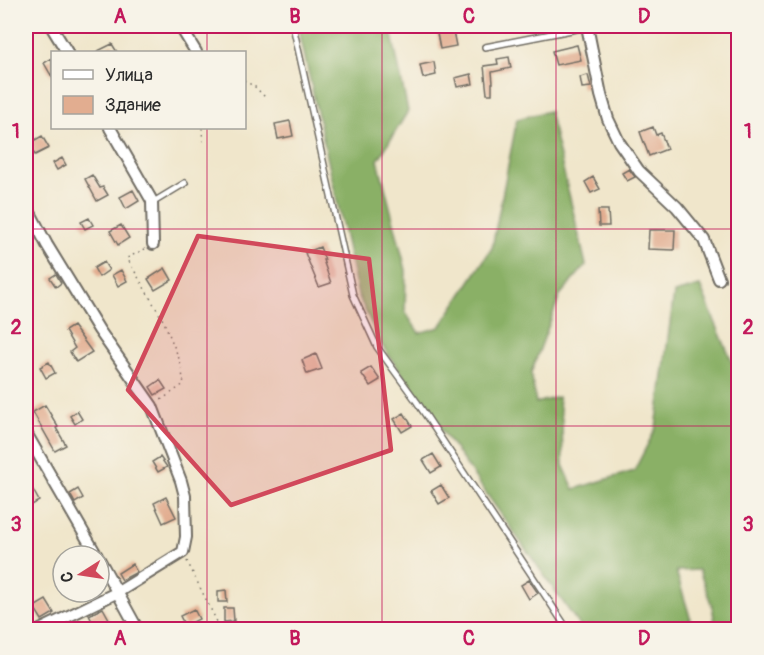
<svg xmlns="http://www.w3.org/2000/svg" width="764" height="655" viewBox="0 0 764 655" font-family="Pangolin,sans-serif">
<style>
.forest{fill:#8ab066;stroke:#5a6e48;stroke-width:1.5}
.building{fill:#e2ad90}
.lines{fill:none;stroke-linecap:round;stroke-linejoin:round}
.service-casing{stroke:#706c63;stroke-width:8}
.minor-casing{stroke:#706c63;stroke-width:14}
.path{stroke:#706c63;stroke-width:1.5;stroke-dasharray:1.5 4.5;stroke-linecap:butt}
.service{stroke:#fff;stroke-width:5}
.minor{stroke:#fff;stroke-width:10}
.marked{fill:#d1495b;fill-opacity:0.2;stroke:#d1495b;stroke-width:4.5;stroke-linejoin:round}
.grid{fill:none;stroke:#c2185b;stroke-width:1.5;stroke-opacity:0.55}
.neatline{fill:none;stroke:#c2185b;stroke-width:2}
.grid-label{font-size:20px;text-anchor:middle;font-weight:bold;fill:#c2185b}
</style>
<rect width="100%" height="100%" fill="#f7f3e8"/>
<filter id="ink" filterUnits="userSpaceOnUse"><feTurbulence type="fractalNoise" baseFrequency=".0167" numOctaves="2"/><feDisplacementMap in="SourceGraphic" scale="12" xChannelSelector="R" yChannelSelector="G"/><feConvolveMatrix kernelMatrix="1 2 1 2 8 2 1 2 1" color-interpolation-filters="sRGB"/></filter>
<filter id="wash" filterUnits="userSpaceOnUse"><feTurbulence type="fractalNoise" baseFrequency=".008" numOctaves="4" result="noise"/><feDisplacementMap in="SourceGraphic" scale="24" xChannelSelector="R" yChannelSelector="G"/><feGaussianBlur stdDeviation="1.35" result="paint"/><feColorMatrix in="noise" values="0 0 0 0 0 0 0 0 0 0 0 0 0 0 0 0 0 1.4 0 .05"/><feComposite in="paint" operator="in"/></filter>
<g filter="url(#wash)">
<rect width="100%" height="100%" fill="#f0e6cb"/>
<path class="forest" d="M 298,26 L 390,26 L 408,111 L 378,160 L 406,270 L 405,312 L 419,333 L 440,327 L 492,248 L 517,119 L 549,111 L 586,265 L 560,295 L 531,373 L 536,403 L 558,397 L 562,420 L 563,465 L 574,489 L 634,471 L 656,428 L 674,293 L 700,286 L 737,374 L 737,454 L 730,492 L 738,498 L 738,629 L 716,629 L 712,606 L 699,570 L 676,571 L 690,617 L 688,629 L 582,629 L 381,344 L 358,295 Z"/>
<g id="blocks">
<path class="building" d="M 448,26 L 452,26 L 456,46 L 440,49 L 436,28 Z
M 112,44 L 117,52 L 96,52 Z
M 577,45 L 581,60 L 556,65 L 552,51 Z
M 509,57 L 511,68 L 492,72 L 493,83 L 492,83 L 492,94 L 487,94 L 484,66 L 498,64 L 497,59 Z
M 52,58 L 52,77 L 44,63 Z
M 434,62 L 436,75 L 423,78 L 420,65 Z
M 471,74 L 473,84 L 457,87 L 455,78 Z
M 588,75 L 591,87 L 582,88 L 580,77 Z
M 290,121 L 293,136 L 278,139 L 275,124 Z
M 653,127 L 656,135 L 661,133 L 667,149 L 649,156 L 640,132 Z
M 42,136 L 49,148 L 35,155 L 28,144 Z
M 62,158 L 66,165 L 57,170 L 53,163 Z
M 629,169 L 635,177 L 627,181 L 622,173 Z
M 92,175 L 100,188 L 103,187 L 108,195 L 97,201 L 85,179 Z
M 593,177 L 600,189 L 591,193 L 585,182 Z
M 133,190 L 139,201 L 126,209 L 120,197 Z
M 598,210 L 608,210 L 609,226 L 599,226 Z
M 89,218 L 93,225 L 85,229 L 81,222 Z
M 121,225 L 129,238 L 118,245 L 110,231 Z
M 649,230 L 675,230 L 674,250 L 648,249 Z
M 320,247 L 325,260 L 323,260 L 331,283 L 319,287 L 305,253 Z
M 104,262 L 109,270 L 99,277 L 94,268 Z
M 165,268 L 172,280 L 155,290 L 148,279 Z
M 121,270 L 127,281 L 118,286 L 112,275 Z
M 56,274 L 61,283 L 56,287 L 50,278 Z
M 73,326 L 92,352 L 76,362 L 70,352 L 75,348 L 65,331 Z
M 316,354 L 322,369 L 307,374 L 302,360 Z
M 49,362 L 55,373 L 46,378 L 40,367 Z
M 371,367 L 380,380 L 370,386 L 361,373 Z
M 160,380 L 166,389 L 155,395 L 150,387 Z
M 45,405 L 58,427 L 56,428 L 66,445 L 55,451 L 33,412 Z
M 77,411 L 82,419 L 75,424 L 70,416 Z
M 404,413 L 412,426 L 402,432 L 394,419 Z
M 433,454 L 441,467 L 431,473 L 423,460 Z
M 160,457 L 167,467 L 158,472 L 152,462 Z
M 441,485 L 449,498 L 439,504 L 431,491 Z
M 78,489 L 83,498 L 75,503 L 70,494 Z
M 33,490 L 39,501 L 30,506 L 26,497 L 26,494 Z
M 166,497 L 176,517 L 163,523 L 154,503 Z
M 132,564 L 137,572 L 122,580 L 118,573 Z
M 529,580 L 538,593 L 529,599 L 521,585 Z
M 226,590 L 227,602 L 218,602 L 218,591 Z
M 46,600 L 54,613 L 42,620 L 34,607 Z
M 103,608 L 109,619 L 95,627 L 89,615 Z
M 224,608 L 233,608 L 234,621 L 224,622 Z
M 194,609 L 199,619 L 185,626 L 180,616 Z"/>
</g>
</g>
<g filter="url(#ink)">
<use href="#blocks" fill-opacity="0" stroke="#706c63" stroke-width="1.5"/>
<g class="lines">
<g class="service-casing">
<path id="service" d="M 293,26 L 353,295 L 377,347 L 417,402 L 568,630
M 485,47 L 587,27
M 152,203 L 185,183"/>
</g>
<g class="minor-casing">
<path id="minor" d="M 51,26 L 67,52
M 180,26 L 196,52
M 587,26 L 601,95 L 608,119 L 619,142 L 639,171 L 677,207 L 704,240 L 719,279
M 110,128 L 152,201 L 153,244
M 26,205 L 47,245 L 99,330 L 152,406 L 181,481 L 185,496 L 186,537 L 183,552 L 118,592 L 40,630
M 26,433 L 97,556
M 99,559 L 138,630"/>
</g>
<path class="path" d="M 244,81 L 254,86 L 266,98
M 202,128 L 203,146
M 145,249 L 127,258 L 164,322 L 180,361 L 184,384 L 161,400
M 187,561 L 221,630"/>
<use href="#service" class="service"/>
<use href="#minor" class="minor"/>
</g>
</g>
<path class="marked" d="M 198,236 L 369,259 L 391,450 L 231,505 L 128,390 Z"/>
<path class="grid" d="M 207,26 L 207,52M 382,26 L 382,630M 556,26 L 556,630M 207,128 L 207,630M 26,229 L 738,229M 26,426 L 738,426"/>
<rect width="764" height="655" fill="none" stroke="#f7f3e8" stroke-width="66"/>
<rect x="51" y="51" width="195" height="78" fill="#f7f3e8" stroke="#a5a39c" stroke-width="1.5"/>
<rect x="63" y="70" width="30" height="9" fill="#ffffff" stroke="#a5a39c" stroke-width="1.5"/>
<text x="105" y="81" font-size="18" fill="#2b2b2b">Улица</text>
<rect x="63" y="96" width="30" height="18" fill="#e2ad90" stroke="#a5a39c" stroke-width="1.5"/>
<text x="105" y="111" font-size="18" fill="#2b2b2b">Здание</text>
<g transform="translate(81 574) rotate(258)"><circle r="28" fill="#f7f3e8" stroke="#a5a39c" stroke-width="1.5"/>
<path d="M0-4.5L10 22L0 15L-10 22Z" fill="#d1495b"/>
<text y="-9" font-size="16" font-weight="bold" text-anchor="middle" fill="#2b2b2b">С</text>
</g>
<rect x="33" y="33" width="698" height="589" class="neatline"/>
<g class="grid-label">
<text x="120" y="23">A</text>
<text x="295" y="23">B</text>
<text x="469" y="23">C</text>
<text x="644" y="23">D</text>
<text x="16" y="138">1</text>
<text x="748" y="138">1</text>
<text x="16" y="334">2</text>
<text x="748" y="334">2</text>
<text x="16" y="531">3</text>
<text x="748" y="531">3</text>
<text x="120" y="645">A</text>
<text x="295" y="645">B</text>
<text x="469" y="645">C</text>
<text x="644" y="645">D</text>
</g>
</svg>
